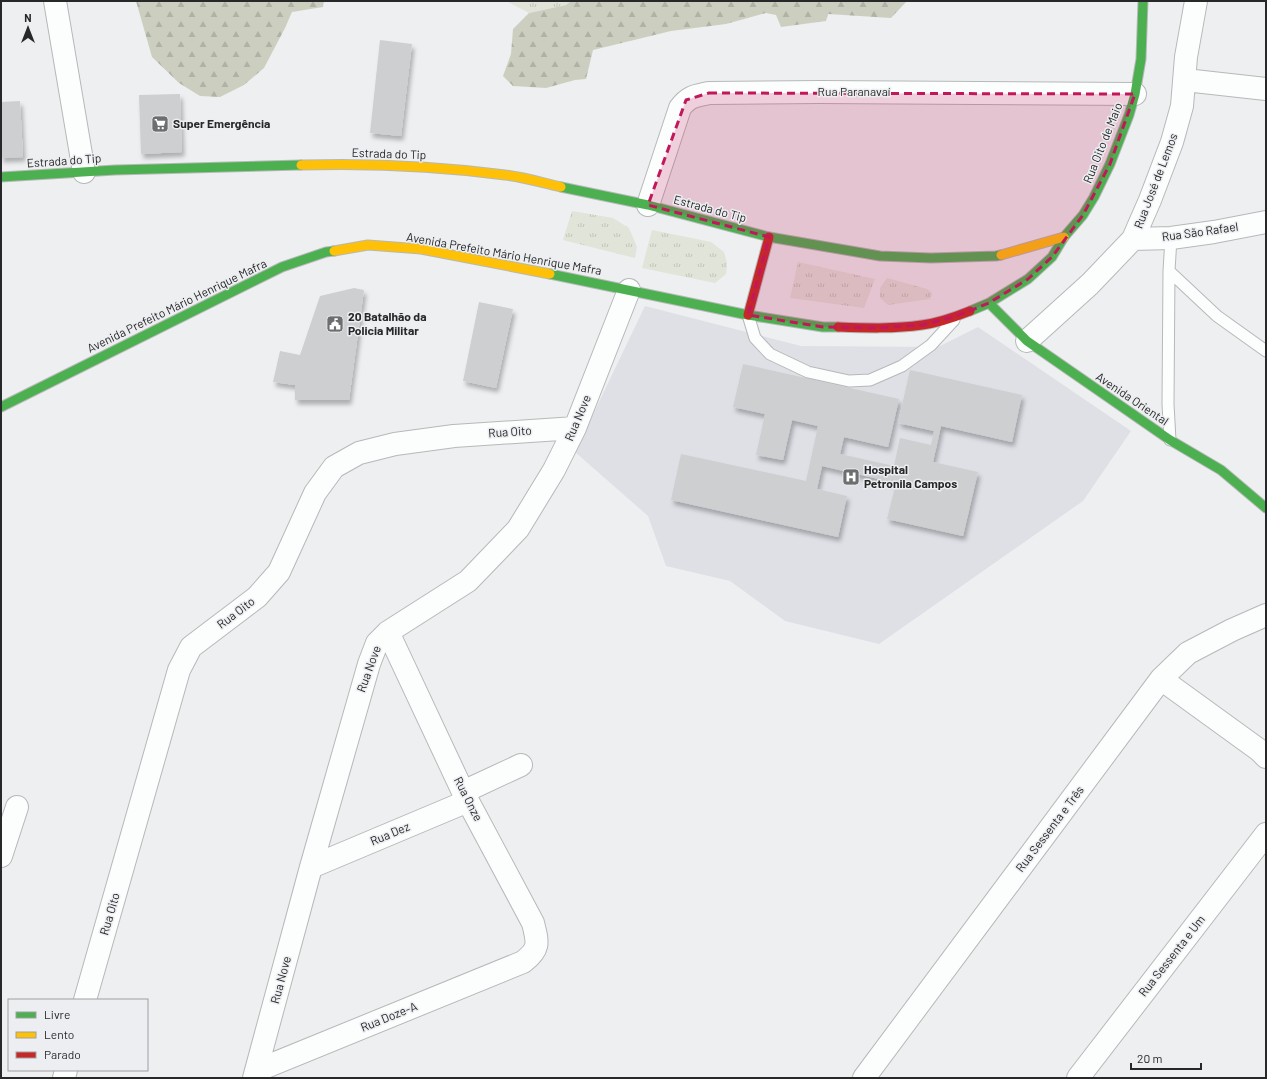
<svg xmlns="http://www.w3.org/2000/svg" width="1267" height="1079" viewBox="0 0 1267 1079" font-family="Barlow,sans-serif">
<style>
.built{fill:#dee0e6}
.grass{fill:url(#grass-tufts)}
.forest{fill:url(#forest-firs)}
.building{fill:#cecfd0;filter:url(#shadow)}
.lines{fill:none;stroke-linecap:round;stroke-linejoin:round}
.lane-casing{stroke:#b7b8b9;stroke-width:13}
.street-casing{stroke:#b7b8b9;stroke-width:24}
.fast-casing{stroke:#b7b8b9;stroke-width:11}
.slow-casing{stroke:#b7b8b9;stroke-width:11}
.jam-casing{stroke:#b7b8b9;stroke-width:11}
.lane{stroke:#fcfdfd;stroke-width:11}
.street{stroke:#fcfdfd;stroke-width:22}
.fast{stroke:#4caf50;stroke-width:9}
.slow{stroke:#ffc107;stroke-width:9}
.jam{stroke:#c62828;stroke-width:9}
.marked{fill:#c2185b;fill-opacity:0.2;stroke:#c2185b;stroke-width:3;stroke-dasharray:8 5;stroke-linejoin:round}
.labels{text-anchor:middle;stroke-width:3;stroke-linejoin:round;paint-order:stroke}
.street-label{font-size:12px;fill:#272829;stroke:#edeef1}
.poi-label{font-size:12px;font-weight:bold;fill:#272829;stroke:#edeef1;text-anchor:start}
</style>
<defs>
<pattern id="grass-tufts" width="24" height="20" patternUnits="userSpaceOnUse"><rect width="24" height="20" fill="#e1e4d9"/><path d="M3 7l-1-3M5 7V3M7 7l1-3M15 17l-1-3M17 17v-4M19 17l1-3" fill="none" stroke="#c1c4ba"/></pattern>
<pattern id="forest-firs" width="22" height="20" patternUnits="userSpaceOnUse"><rect width="22" height="20" fill="#cccfc0"/><path d="M5 1l3.5 6h-7zM16 11l3.5 6h-7z" fill="#afb2a5"/></pattern>
<filter id="shadow"><feDropShadow dx="2.5" dy="4.5" stdDeviation="2" flood-color="#0004"/></filter>
</defs>
<rect width="100%" height="100%" fill="#eeeff0"/>
<path class="built" d="M 645,306 L 801,346 L 938,347 L 978,327 L 1131,431 L 1083,501 L 879,644 L 785,621 L 730,581 L 666,566 L 648,516 L 575,452 Z"/>
<path class="grass" d="M 506,1 L 571,1 L 566,5 L 529,13 Z
M 572,211 L 613,218 L 629,228 L 637,247 L 635,258 L 563,240 Z
M 652,230 L 711,242 L 724,252 L 727,263 L 726,274 L 715,283 L 642,268 Z
M 798,262 L 875,279 L 864,308 L 790,298 Z
M 887,278 L 927,289 L 932,293 L 930,299 L 888,305 L 880,298 L 880,288 Z"/>
<path class="forest" d="M 136,1 L 324,1 L 323,7 L 292,12 L 285,28 L 264,68 L 244,85 L 220,97 L 200,96 L 179,83 L 152,57 Z
M 571,1 L 907,1 L 891,18 L 828,14 L 826,21 L 781,27 L 776,15 L 766,13 L 726,24 L 671,31 L 593,50 L 586,79 L 575,80 L 546,88 L 513,86 L 503,76 L 511,54 L 513,29 L 529,13 L 566,5 Z"/>
<path class="building" d="M 380,40 L 412,44 L 401,136 L 370,133 Z
M 180,94 L 182,152 L 141,154 L 139,95 Z
M 20,101 L 23,157 L 1,158 L 1,102 Z
M 354,288 L 364,290 L 349,400 L 295,400 L 295,385 L 273,382 L 280,351 L 300,355 L 320,296 Z
M 479,302 L 513,309 L 496,388 L 463,381 Z
M 743,364 L 899,399 L 888,447 L 844,437 L 840,454 L 894,466 L 900,438 L 931,445 L 934,431 L 898,423 L 910,370 L 1022,395 L 1012,442 L 941,426 L 933,462 L 978,472 L 963,536 L 887,519 L 896,483 L 822,466 L 817,489 L 847,496 L 838,537 L 671,500 L 681,454 L 806,481 L 818,426 L 792,420 L 783,460 L 756,455 L 765,414 L 733,407 Z"/>
<g class="lines">
<g class="lane-casing">
<path id="lane" d="M 1169,271 L 1217,316 L 1266,351
M 748,315 L 755,338 L 770,354 L 808,372 L 849,381 L 870,380 L 902,366 L 931,345 L 954,320
M 1170,440 L 1168,404 L 1169,271 L 1171,238"/>
</g>
<g class="street-casing">
<path id="street" d="M 55,1 L 84,172
M 1185,80 L 1266,89
M 648,205 L 680,108 C 689,96 695,96 709,93 L 820,92 L 1135,94
M 1133,239 L 1171,238 L 1214,232 L 1266,222
M 1027,341 L 1090,284 L 1133,239 L 1150,200 L 1172,142 L 1182,106 L 1186,57 L 1196,1
M 1161,679 L 1259,750 L 1266,757
M 463,792 L 521,765
M 1,856 L 17,807
M 311,867 L 468,801
M 85,1000 L 179,670 L 191,647 L 257,597 L 279,572 L 315,493 L 334,467 L 359,453 L 395,444 L 454,436 L 575,428
M 256,1071 L 523,962 C 540,949 538,943 533,923 L 463,792 L 388,632
M 64,1078 L 66,1070
M 254,1078 L 311,867 L 369,664 L 377,643 L 388,632 L 468,581 L 518,529 L 554,470 L 575,428 L 629,290
M 864,1078 L 1161,679 L 1188,653 L 1232,630 L 1266,615
M 1078,1078 L 1266,834"/>
</g>
<g class="fast-casing">
<path id="fast" d="M 1,177 L 115,170 L 301,165
M 561,187 L 648,205 L 769,237 L 880,256 L 931,258 L 996,256 L 1001,255
M 550,274 L 748,315 L 823,327 L 838,327
M 989,303 L 1027,341 L 1170,440 L 1221,470 L 1266,508
M 970,311 L 989,303 L 1028,279 L 1052,257 L 1064,237 L 1083,215 L 1094,197 L 1110,164 L 1129,115 L 1135,94 L 1141,59 L 1143,1
M 1,407 L 282,267 L 326,252 L 334,251"/>
</g>
<g class="slow-casing">
<path id="slow" d="M 301,165 C 369,163 438,166 505,175 C 524,177 543,183 561,187
M 334,251 L 368,245 L 421,249 L 550,274
M 1001,255 L 1064,237"/>
</g>
<g class="jam-casing">
<path id="jam" d="M 748,315 L 769,237
M 838,327 C 866,328 894,329 922,325 C 938,323 955,317 970,311"/>
</g>
<use href="#lane" class="lane"/>
<use href="#street" class="street"/>
<use href="#fast" class="fast"/>
<use href="#slow" class="slow"/>
<use href="#jam" class="jam"/>
</g>
<path class="marked" d="M 709,93 L 1135,94 L 1110,164 L 1083,215 L 1052,257 L 1028,279 L 989,303 L 957,316 L 923,325 L 875,328 L 823,327 L 748,315 L 769,237 L 648,205 L 686,100 Z"/>
<defs>
<g id="supermarket-square" transform="scale(0.9)"><rect x="-9" y="-9" width="18" height="18" rx="4" fill="#6d6e6f" stroke="#edeef1"/><path d="M-6-5.5h2.5l.6 2H6L4.5 2H-2.5L-4.4-4H-6ZM-1.5 3.2a1.3 1.3 0 1 0 .1 0ZM3 3.2a1.3 1.3 0 1 0 .1 0Z" fill="#fff"/></g>
<g id="civic-square" transform="scale(0.9)"><rect x="-9" y="-9" width="18" height="18" rx="4" fill="#6d6e6f" stroke="#edeef1"/><path d="M-.6-6.5H3V-4.5H.6V-3L4-1V1h2V6H-6V1h2V-1L-.6-3ZM-1.2 2.5V6h2.4V2.5Z" fill="#fff"/></g>
<g id="hospital-square" transform="scale(0.9)"><rect x="-9" y="-9" width="18" height="18" rx="4" fill="#6d6e6f" stroke="#edeef1"/><path d="M-5-5h3v3.5h4V-5h3V5h-3V1.5h-4V5h-3Z" fill="#fff"/></g>
</defs>
<g fill-rule="evenodd">
<use href="#supermarket-square" x="160" y="124"/>
<use href="#civic-square" x="335" y="324"/>
<use href="#hospital-square" x="851" y="477"/>
</g>
<g class="labels">
<g class="street-label">
<text x="854" y="96">Rua Paranavaí</text>
<text transform="translate(1103 143) rotate(-68)" y="4">Rua Oito de Maio</text>
<text transform="translate(389 154) rotate(2)" y="4">Estrada do Tip</text>
<text transform="translate(64 161) rotate(-4)" y="4">Estrada do Tip</text>
<text transform="translate(1156 181) rotate(-69)" y="4">Rua José de Lemos</text>
<text transform="translate(710 209) rotate(15)" y="4">Estrada do Tip</text>
<text transform="translate(1200 232) rotate(-8)" y="4">Rua São Rafael</text>
<text transform="translate(504 254) rotate(10)" y="4">Avenida Prefeito Mário Henrique Mafra</text>
<text transform="translate(177 306) rotate(-26)" y="4">Avenida Prefeito Mário Henrique Mafra</text>
<text transform="translate(1132 399) rotate(34)" y="4">Avenida Oriental</text>
<text transform="translate(578 418) rotate(-67)" y="4">Rua Nove</text>
<text transform="translate(510 432) rotate(-4)" y="4">Rua Oito</text>
<text transform="translate(236 613) rotate(-37)" y="4">Rua Oito</text>
<text transform="translate(369 669) rotate(-70)" y="4">Rua Nove</text>
<text transform="translate(468 799) rotate(63)" y="4">Rua Onze</text>
<text transform="translate(1050 829) rotate(-53)" y="4">Rua Sessenta e Três</text>
<text transform="translate(390 834) rotate(-23)" y="4">Rua Dez</text>
<text transform="translate(110 914) rotate(-74)" y="4">Rua Oito</text>
<text transform="translate(1172 956) rotate(-52)" y="4">Rua Sessenta e Um</text>
<text transform="translate(281 980) rotate(-75)" y="4">Rua Nove</text>
<text transform="translate(389 1017) rotate(-22)" y="4">Rua Doze-A</text>
</g>
<g class="poi-label">
<text x="173" y="128">Super Emergência</text>
<text x="348" y="321">20 Batalhão da<tspan x="348" dy="14">Policia Militar</tspan></text>
<text x="864" y="474">Hospital<tspan x="864" dy="14">Petronila Campos</tspan></text>
</g>
</g>
<rect width="1267" height="1079" fill="none" stroke="#272829" stroke-width="4"/>
<rect x="8" y="999" width="140" height="72" fill="#edeef1" stroke="#9e9fa1"/>
<rect x="16" y="1012" width="20" height="6" fill="#4caf50" stroke="#9e9fa1"/>
<text x="44" y="1019" font-size="12" fill="#272829">Livre</text>
<rect x="16" y="1032" width="20" height="6" fill="#ffc107" stroke="#9e9fa1"/>
<text x="44" y="1039" font-size="12" fill="#272829">Lento</text>
<rect x="16" y="1052" width="20" height="6" fill="#c62828" stroke="#9e9fa1"/>
<text x="44" y="1059" font-size="12" fill="#272829">Parado</text>
<g transform="translate(28 28)" stroke="#edeef1" stroke-width="3" paint-order="stroke">
<path d="M0-3L7 15L0 10L-7 15Z" fill="#272829"/>
<text y="-6" font-size="11" font-weight="bold" text-anchor="middle" fill="#272829">N</text>
</g>
<path d="M1131 1063v6h70v-6" fill="none" stroke="#272829" stroke-width="2"/>
<text x="1137" y="1063" font-size="12" fill="#272829" stroke="#edeef1" stroke-width="3" paint-order="stroke">20 m</text>
</svg>
